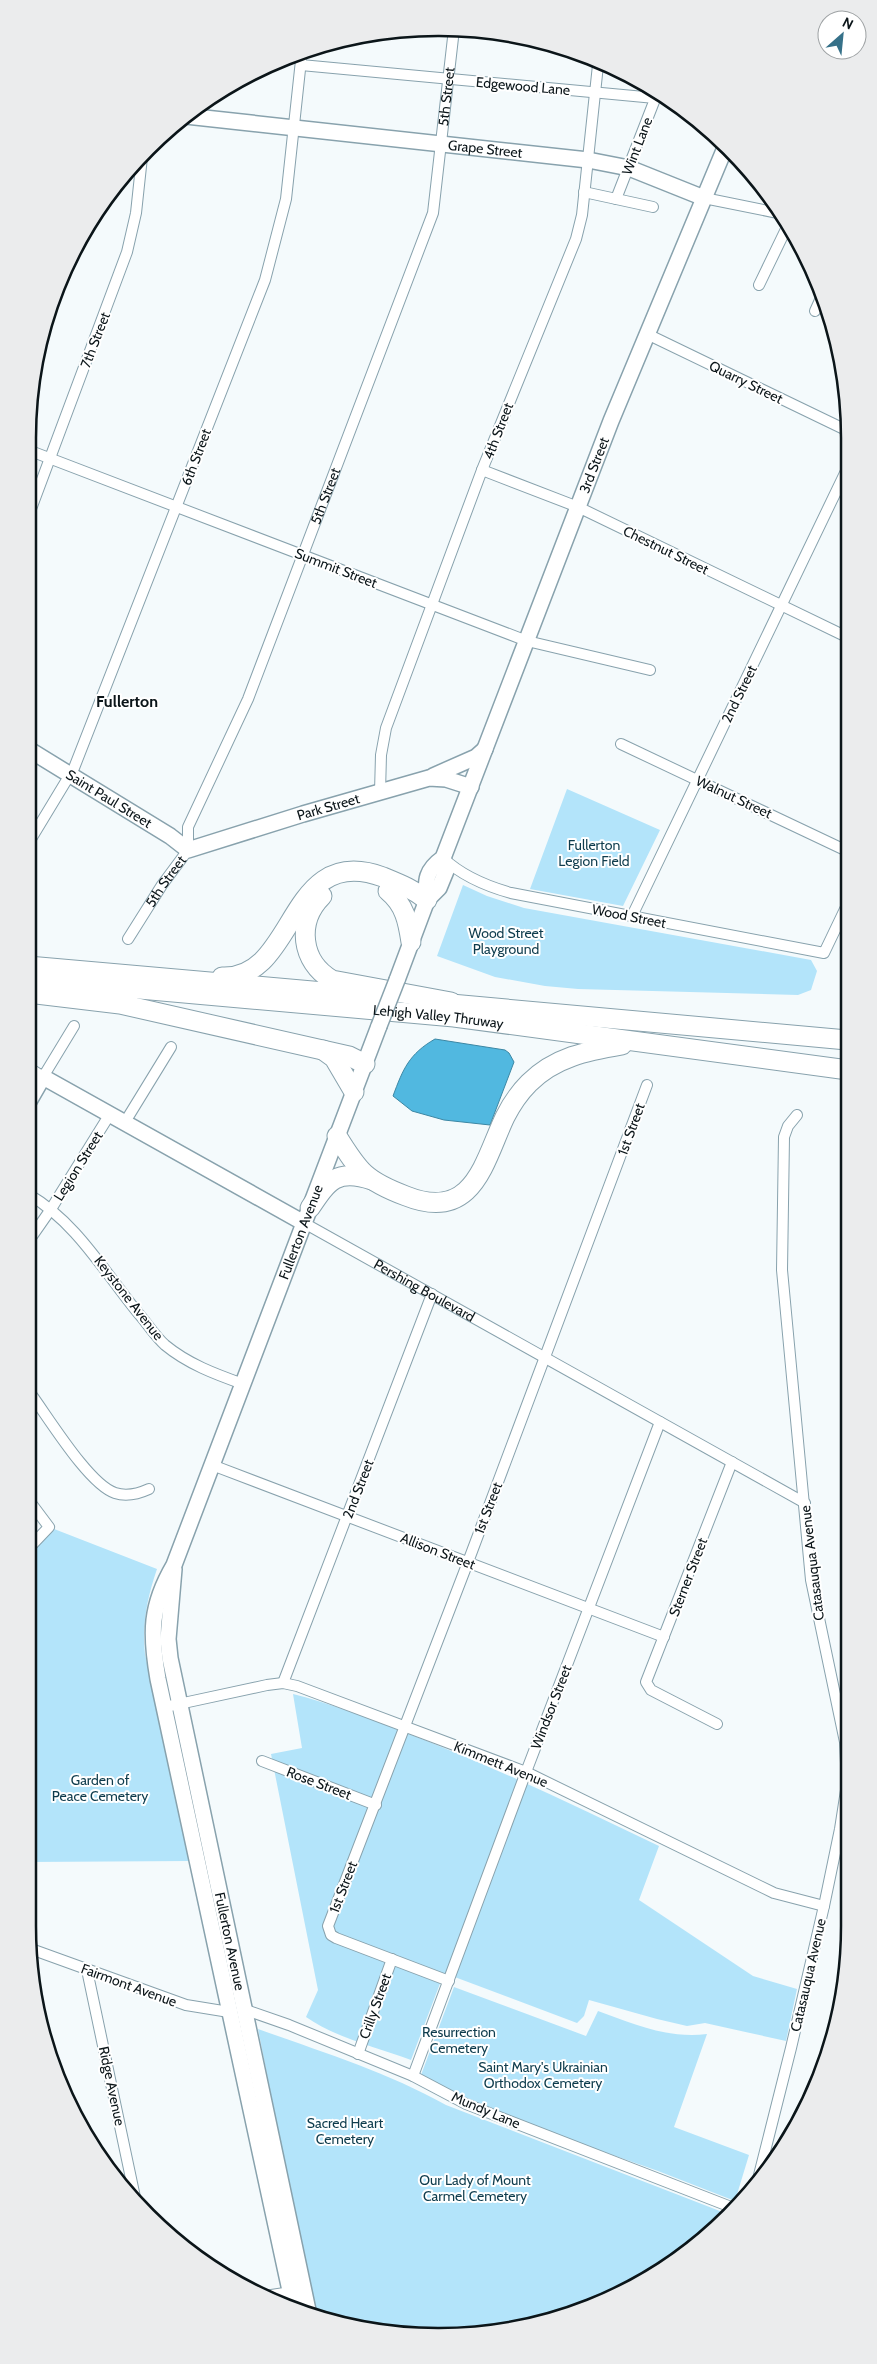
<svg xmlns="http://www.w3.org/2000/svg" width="877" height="2364" viewBox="0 0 877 2364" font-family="Cabin,sans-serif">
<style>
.green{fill:#b3e4fa}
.water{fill:#51b8e0;stroke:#3c87a4}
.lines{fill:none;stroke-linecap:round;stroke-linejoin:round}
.street-casing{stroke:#88a2ad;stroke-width:12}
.secondary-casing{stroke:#88a2ad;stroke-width:18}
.highway-casing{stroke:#88a2ad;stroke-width:21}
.street{stroke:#fff;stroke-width:10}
.secondary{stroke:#fff;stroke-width:15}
.highway{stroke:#fff;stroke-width:19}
.secondary-bridge-casing{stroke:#88a2ad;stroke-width:18;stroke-linecap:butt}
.secondary-bridge{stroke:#fff;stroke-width:15}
.labels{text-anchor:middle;stroke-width:4;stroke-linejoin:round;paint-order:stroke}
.street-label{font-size:14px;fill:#0b1519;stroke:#fff}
.park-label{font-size:14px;fill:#0e3c4d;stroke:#fff}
.quarter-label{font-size:16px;font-weight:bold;fill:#0b1519;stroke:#fff}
.rim{fill:none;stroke:#0b1519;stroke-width:2.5}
</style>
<rect width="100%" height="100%" fill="#f4fafc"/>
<path class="green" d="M 567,789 L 660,830 L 623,906 L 530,889 Z
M 463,885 L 487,896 L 524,908 L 811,960 L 817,971 L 811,990 L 798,995 L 578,989 L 545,986 L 495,977 L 437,956 Z
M 49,1527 L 157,1569 C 147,1598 142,1624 145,1654 L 190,1861 L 28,1862 L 28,1549 Z
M 293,1694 C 329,1703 363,1716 398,1730 C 487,1763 573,1805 659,1846 L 639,1900 L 753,1976 L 797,1989 L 786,2041 L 705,2023 L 687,2026 L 657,2019 L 589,2000 L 584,2016 L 577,2023 L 444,1973 L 411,2060 C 376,2047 336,2038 306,2017 L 318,1990 L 271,1754 L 302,1748 Z
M 454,1987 L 586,2036 L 598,2011 C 633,2024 669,2039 707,2034 L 674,2127 L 749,2155 L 735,2201 L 658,2171 L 494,2113 L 421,2075 Z
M 258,2029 C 322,2052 387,2072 446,2105 L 725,2213 L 667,2267 L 596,2305 L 519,2329 L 385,2333 L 315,2317 Z"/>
<path class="water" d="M 435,1039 L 505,1050 L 509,1053 L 514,1062 L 490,1125 L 444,1120 L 412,1111 L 393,1096 C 403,1069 409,1054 435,1039 Z"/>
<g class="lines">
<g class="street-casing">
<g id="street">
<path d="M 301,65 L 655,98"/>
<path d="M 584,192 L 653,207"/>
<path d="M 704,198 L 778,213"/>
<path d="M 616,199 L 657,94"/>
<path d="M 759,285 L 787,227"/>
<path d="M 815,311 L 820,300"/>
<path d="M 647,334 L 846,430"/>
<path d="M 28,450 L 527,641 L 650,670"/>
<path d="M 482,470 L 578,507 L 847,637"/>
<path d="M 28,517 L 127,252 L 136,213 L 142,157"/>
<path d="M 621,744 L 847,851"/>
<path d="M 380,792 L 381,755 L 386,728 L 482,470 L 576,239 L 582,215 L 598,65"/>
<path d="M 28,844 L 74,768 L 265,280 L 286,199 L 302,51"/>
<path d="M 443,858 C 462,876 486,886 511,893 L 824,953 L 847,905"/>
<path d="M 632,916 L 846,471"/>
<path id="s1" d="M 128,939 L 162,885 L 188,850 L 188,827 L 248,699 L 433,213 L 454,29"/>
<path d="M 28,1067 L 43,1077 L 74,1026"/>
<path d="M 125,1122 L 171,1047"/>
<path d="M 28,1194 C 76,1222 103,1270 138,1313 C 147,1323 155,1336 165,1345 C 188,1364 215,1374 243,1384"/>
<path id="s2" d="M 304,1223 L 805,1503"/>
<path d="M 28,1242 L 51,1209 L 110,1114"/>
<path d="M 28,1390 C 47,1415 88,1484 115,1493 C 127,1497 138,1494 149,1489"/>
<path d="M 212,1465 L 664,1637"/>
<path d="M 28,1499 L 49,1527 L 28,1549"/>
<path d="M 283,1683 L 432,1294"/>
<path d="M 165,1707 L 267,1685 L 283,1683 L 297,1686 L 526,1772 L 774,1893 L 824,1906"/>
<path d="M 717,1724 L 651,1690 L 646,1682 L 732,1462"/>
<path d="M 262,1761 L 376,1805"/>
<path d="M 31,1949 L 186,2005 L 229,2012"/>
<path d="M 87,1970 L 136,2202"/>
<path d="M 449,1981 L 336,1938 L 331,1935 L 328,1926 L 468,1562 L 647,1085"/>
<path d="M 243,2009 L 289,2025 L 413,2076 L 466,2104 L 731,2207"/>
<path d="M 358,2054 L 392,1959"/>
<path d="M 413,2076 L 526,1772 L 660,1422"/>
<path d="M 757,2183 L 791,2048 L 824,1906 L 840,1829 L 847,1784 L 845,1742 L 811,1580 L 782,1270 L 784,1137 L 788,1126 L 797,1115"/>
<path d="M 265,2296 L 291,2292"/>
</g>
</g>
<g class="secondary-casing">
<g id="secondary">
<path id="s3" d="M 186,116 L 588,160 L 629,168 L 704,198"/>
<path id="s4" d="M 28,749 L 170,836 L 188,850 L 303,814 L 429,778 L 446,779 L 471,787"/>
<path d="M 433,776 L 476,757 L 485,749"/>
<path id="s5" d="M 427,900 C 425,880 426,870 443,858 L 611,421 L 725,148"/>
<path d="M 397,980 L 427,900 L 439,888 L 446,871 L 443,858"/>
<path d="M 28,1103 L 43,1077 L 304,1223"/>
<path id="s6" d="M 174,1569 L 168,1639 L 170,1658 L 309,2315"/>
<path id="s7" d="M 294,2309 L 158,1679 C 150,1633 150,1606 174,1565 L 379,1026"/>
</g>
</g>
<g class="highway-casing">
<g id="highway">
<path d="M 388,891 C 405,905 408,922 411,942"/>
<path d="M 322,896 C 296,922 301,962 332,980 L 451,1002"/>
<path d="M 28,966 L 380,997"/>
<path d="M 222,977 C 298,980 286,841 383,877 C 400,884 413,889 427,900"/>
<path id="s8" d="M 28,979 L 454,1017 L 848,1070"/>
<path d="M 28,993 L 120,1004 L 349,1056 L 365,1064"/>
<path d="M 440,1003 L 847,1040"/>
<path d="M 323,1050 L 334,1058 L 354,1092"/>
<path d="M 337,1136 C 359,1172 366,1181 406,1196 C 474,1223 484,1161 505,1117 C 511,1105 519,1093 529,1083 C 555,1057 587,1051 622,1045"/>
<path d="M 310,1208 C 328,1181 337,1168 372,1180"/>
</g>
</g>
<use href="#street" class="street"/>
<use href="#secondary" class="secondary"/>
<use href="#highway" class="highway"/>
<g class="secondary-bridge-casing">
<path id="secondary-bridge" d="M 379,1026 L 397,980"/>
</g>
<use href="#secondary-bridge" class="secondary-bridge"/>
</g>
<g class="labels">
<g class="street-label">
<text transform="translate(523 86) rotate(5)" y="5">Edgewood Lane</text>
<text dy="5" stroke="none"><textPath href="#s1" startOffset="909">5th Street</textPath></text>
<text transform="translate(637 146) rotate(-69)" y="5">Wint Lane</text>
<text dy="5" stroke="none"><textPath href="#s3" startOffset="301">Grape Street</textPath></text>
<text transform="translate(95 340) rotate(-69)" y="5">7th Street</text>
<text transform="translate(746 382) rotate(26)" y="5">Quarry Street</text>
<text transform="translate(498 431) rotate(-69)" y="5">4th Street</text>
<text transform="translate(196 457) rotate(-69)" y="5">6th Street</text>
<text dy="5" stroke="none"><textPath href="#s5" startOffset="469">3rd Street</textPath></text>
<text dy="5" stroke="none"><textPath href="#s1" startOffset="489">5th Street</textPath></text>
<text transform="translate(666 550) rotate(26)" y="5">Chestnut Street</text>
<text transform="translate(336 568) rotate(21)" y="5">Summit Street</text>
<text transform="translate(739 694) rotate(-64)" y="5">2nd Street</text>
<text transform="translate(734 797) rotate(25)" y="5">Walnut Street</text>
<text dy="5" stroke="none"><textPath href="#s4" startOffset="95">Saint Paul Street</textPath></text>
<text dy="5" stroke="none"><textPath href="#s4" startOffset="336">Park Street</textPath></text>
<text dy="5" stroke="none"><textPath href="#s1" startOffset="69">5th Street</textPath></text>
<text transform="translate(629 916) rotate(11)" y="5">Wood Street</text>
<text dy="5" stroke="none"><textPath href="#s8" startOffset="412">Lehigh Valley Thruway</textPath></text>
<text transform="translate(631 1129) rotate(-70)" y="5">1st Street</text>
<text transform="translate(78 1166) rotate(-58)" y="5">Legion Street</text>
<text dy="5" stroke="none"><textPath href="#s7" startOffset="1119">Fullerton Avenue</textPath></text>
<text dy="5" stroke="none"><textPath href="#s2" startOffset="138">Pershing Boulevard</textPath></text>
<text transform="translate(129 1298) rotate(52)" y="5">Keystone Avenue</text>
<text transform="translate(358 1489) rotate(-69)" y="5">2nd Street</text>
<text transform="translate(488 1508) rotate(-69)" y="5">1st Street</text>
<text transform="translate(438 1551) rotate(21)" y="5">Allison Street</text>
<text transform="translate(812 1563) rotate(-97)" y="5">Catasauqua Avenue</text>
<text transform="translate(688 1577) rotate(-69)" y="5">Sterner Street</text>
<text transform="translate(551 1707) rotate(-69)" y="5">Windsor Street</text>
<text transform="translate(501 1764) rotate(22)" y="5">Kimmett Avenue</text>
<text transform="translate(319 1783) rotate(21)" y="5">Rose Street</text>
<text transform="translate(343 1887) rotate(-69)" y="5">1st Street</text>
<text dy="5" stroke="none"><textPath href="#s6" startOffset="379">Fullerton Avenue</textPath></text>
<text transform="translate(808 1975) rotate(-77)" y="5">Catasauqua Avenue</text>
<text transform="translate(129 1985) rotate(20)" y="5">Fairmont Avenue</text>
<text transform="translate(375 2006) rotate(-70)" y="5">Crilly Street</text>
<text transform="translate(112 2086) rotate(78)" y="5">Ridge Avenue</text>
<text transform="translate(486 2110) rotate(23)" y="5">Mundy Lane</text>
</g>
<g class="park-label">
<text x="594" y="850">Fullerton<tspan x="594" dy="16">Legion Field</tspan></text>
<text x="506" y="938">Wood Street<tspan x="506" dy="16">Playground</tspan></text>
<text x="100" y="1785">Garden of<tspan x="100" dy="16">Peace Cemetery</tspan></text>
<text x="459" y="2037">Resurrection<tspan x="459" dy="16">Cemetery</tspan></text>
<text x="543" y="2072">Saint Mary's Ukrainian<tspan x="543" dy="16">Orthodox Cemetery</tspan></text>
<text x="345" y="2128">Sacred Heart<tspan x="345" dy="16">Cemetery</tspan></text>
<text x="475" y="2185">Our Lady of Mount<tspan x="475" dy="16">Carmel Cemetery</tspan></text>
</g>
<g class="quarter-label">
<text x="127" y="707">Fullerton</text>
</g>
</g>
<path d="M0 0H877V2364H0ZM438 36H439A402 402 0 0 1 841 438V1926A402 402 0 0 1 439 2328H438A402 402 0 0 1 36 1926V438A402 402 0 0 1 438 36Z" fill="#ebeced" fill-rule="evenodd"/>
<path class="rim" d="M438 36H439A402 402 0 0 1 841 438V1926A402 402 0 0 1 439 2328H438A402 402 0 0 1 36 1926V438A402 402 0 0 1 438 36Z"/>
<g transform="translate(842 35) rotate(27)"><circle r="24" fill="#ffffff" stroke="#9da1a3"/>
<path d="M0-4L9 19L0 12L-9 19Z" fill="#367189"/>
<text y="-8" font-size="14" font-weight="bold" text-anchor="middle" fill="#0b1519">N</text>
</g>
</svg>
